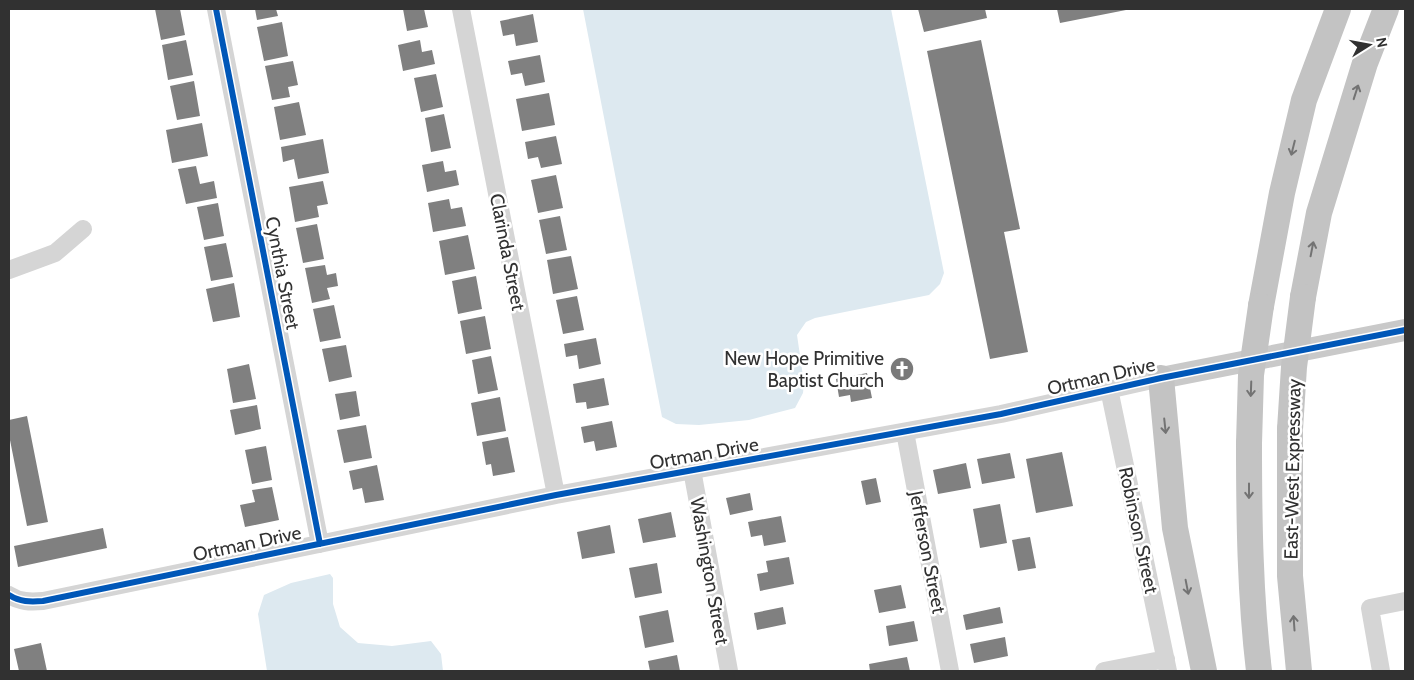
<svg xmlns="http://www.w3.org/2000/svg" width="1414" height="680" viewBox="0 0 1414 680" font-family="Cabin,sans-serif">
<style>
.water{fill:#dde9f0}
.building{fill:#808080}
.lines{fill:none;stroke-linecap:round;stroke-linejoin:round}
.minor{stroke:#d5d5d5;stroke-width:18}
.major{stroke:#c9c9c9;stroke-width:22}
.highway{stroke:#c3c3c3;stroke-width:26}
.highway-bridge{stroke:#c3c3c3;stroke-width:26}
.cycleway-casing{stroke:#fff;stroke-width:9}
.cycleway{stroke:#0057b8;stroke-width:6}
.oneway{stroke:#737373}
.labels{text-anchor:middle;stroke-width:5;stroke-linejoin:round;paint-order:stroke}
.street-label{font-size:19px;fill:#313131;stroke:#fff}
.poi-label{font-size:19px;fill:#313131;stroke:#fff;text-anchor:end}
</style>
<rect width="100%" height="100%" fill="#fff"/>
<path class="water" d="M 583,9 L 891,9 L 944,273 L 940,284 L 929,295 L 815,318 L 806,322 L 797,335 L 804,383 L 803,393 L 795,408 L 749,420 L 699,425 L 676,424 L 662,417 Z
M 330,574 L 333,578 L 333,604 L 340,627 L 358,643 L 392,646 L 431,641 L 441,654 L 443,671 L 267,671 L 258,614 L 264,595 L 291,583 Z"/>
<path class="building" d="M 155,9 L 180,9 L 185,35 L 161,40 Z
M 255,9 L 276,9 L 278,16 L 257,20 Z
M 403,9 L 424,9 L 428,27 L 407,31 Z
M 918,9 L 985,9 L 987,18 L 924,32 Z
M 1057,9 L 1126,9 L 1126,10 L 1060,23 Z
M 533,14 L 538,42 L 516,46 L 514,34 L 503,36 L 500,21 Z
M 282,22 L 288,56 L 264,61 L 257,27 Z
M 186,40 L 193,75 L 168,80 L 162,45 Z
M 420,40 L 422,52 L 432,50 L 435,64 L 403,71 L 398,45 Z
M 981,40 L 1020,229 L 1004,232 L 1028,352 L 990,359 L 927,51 Z
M 540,55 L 545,82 L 525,86 L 522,73 L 511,75 L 508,61 Z
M 293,61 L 298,85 L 288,87 L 290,97 L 272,100 L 265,66 Z
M 436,74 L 443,107 L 421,112 L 414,78 Z
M 194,81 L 200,116 L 177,120 L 170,86 Z
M 549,93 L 555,125 L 522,131 L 516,99 Z
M 299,102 L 306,135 L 280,140 L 274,107 Z
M 444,114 L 451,148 L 431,152 L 425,118 Z
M 202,123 L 208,156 L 172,163 L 166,130 Z
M 556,136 L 562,164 L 541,168 L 538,157 L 528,159 L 525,142 Z
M 323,139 L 329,173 L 298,179 L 294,159 L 283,162 L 281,147 Z
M 443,161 L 445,172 L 456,170 L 459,185 L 427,192 L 422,165 Z
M 196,166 L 200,184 L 214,181 L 217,198 L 186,204 L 178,169 Z
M 556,175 L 563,208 L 538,213 L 531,180 Z
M 323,181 L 328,204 L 317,206 L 319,217 L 295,222 L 289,187 Z
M 449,199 L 451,209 L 462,207 L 466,226 L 433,232 L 428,203 Z
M 218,203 L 224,236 L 204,240 L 197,207 Z
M 560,216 L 567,250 L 546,254 L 539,220 Z
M 317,224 L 324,259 L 303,263 L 296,228 Z
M 468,235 L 475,269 L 445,275 L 439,241 Z
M 226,243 L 233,277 L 211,281 L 204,247 Z
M 571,256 L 578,289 L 553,294 L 547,260 Z
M 325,265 L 327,275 L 336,273 L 338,286 L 327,288 L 330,299 L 312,303 L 305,268 Z
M 476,276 L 482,309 L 458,314 L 452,281 Z
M 234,283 L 240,317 L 213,322 L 206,289 Z
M 577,296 L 584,330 L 563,334 L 556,300 Z
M 334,305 L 341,338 L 320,342 L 313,309 Z
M 485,316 L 491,349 L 466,354 L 460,321 Z
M 596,338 L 601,364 L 579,369 L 577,355 L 566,357 L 564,344 Z
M 346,345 L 352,377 L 329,382 L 322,349 Z
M 491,356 L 498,390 L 478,394 L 472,360 Z
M 249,364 L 256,399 L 233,403 L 227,369 Z
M 867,373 L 872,398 L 851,402 L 850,395 L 839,397 L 836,379 Z
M 604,378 L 609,405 L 587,409 L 586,402 L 576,403 L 573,384 Z
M 356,391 L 360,416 L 340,420 L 335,394 Z
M 500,397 L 506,431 L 477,436 L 471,403 Z
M 257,405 L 261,429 L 235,435 L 230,410 Z
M 27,416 L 48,522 L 27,526 L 9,435 L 9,420 Z
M 612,421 L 617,447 L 596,451 L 594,441 L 584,443 L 581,427 Z
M 366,425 L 372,458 L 344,463 L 337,430 Z
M 508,437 L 515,472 L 493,476 L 491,464 L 486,465 L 482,442 Z
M 266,446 L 272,480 L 252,484 L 245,450 Z
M 1062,452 L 1073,506 L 1036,513 L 1026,459 Z
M 1010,453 L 1015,478 L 982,484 L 977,459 Z
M 966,463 L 971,488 L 938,494 L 933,470 Z
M 377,465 L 384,500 L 365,503 L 362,488 L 353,490 L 349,471 Z
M 876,478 L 881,502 L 866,505 L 861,481 Z
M 272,487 L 279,520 L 245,527 L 240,505 L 255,502 L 252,490 Z
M 750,493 L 753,510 L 730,515 L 726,498 Z
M 1000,504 L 1007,543 L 980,548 L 973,509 Z
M 671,512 L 676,537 L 643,543 L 638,519 Z
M 781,516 L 786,542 L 764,546 L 762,535 L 751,537 L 748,522 Z
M 610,525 L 615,553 L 582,559 L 577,532 Z
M 103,528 L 107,548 L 18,567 L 14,546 Z
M 1030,537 L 1036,568 L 1018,571 L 1012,540 Z
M 789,557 L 794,584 L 760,591 L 757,574 L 768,572 L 766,561 Z
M 657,563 L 662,593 L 635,598 L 629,568 Z
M 901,585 L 906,608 L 879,613 L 874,590 Z
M 783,607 L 786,624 L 757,630 L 754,613 Z
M 1000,607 L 1003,623 L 966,630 L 963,615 Z
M 668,610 L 674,642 L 645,648 L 639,616 Z
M 914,621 L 918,641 L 889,646 L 886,626 Z
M 1005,637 L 1008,656 L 974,663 L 970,644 Z
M 41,643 L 47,671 L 19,671 L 14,649 Z
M 677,655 L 680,671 L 650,671 L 648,661 Z
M 907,657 L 910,671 L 870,671 L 869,664 Z"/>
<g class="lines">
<path class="minor" d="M 216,9 L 320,544
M 461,9 L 556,495
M 9,270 L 55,253 L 83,229
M 1109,389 L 1168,671
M 905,432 L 950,671
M 692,470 L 729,671
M 9,595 C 20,602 30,602 43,601 L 556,495 L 1001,414 L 1161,378
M 1104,671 L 1166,659
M 1381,671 L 1370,608 L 1405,601"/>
<path class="major" d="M 1161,378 L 1405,330"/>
<path class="highway" d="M 1303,297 L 1319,213 L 1365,63 L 1386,9
M 1261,306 L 1282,193 L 1304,100 L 1338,9
M 1161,378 L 1175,528 L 1204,671
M 1290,429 L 1290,576 L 1299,671
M 1249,443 C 1249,519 1250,595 1259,671"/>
<path class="highway-bridge" d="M 1290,429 L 1294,367 L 1303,297
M 1249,443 L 1251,375 L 1261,306"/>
<g class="cycleway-casing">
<path id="cycleway" d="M 216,9 L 320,544
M 9,595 C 20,602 30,602 43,601 L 556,495 L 1001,414 L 1161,378 L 1405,330"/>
</g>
<use href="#cycleway" class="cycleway"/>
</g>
<defs><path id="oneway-shaft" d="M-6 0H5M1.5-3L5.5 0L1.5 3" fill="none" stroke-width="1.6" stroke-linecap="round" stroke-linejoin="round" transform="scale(1.25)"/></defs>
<g class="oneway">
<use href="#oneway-shaft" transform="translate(1356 92) rotate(-72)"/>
<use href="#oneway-shaft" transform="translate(1293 148) rotate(104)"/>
<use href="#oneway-shaft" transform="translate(1312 249) rotate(-79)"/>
<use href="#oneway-shaft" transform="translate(1251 389) rotate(92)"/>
<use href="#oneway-shaft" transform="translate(1165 426) rotate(84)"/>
<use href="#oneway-shaft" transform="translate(1249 491) rotate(90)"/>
<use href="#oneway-shaft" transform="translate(1187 587) rotate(79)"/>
<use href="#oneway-shaft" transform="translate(1294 623) rotate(-94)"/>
</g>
<defs>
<g id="church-disc" transform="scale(1.25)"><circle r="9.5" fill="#797979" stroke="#fff"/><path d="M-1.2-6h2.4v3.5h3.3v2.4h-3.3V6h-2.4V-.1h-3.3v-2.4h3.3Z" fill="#fff"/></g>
</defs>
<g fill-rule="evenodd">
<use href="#church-disc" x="902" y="369"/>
</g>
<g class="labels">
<g class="street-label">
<text transform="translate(508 252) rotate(79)" y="7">Clarinda Street</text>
<text transform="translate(283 273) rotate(79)" y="7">Cynthia Street</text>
<text transform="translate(1101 376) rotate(-13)" y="7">Ortman Drive</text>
<text transform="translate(704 453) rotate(-10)" y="7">Ortman Drive</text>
<text transform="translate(1292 469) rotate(-89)" y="7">East-West Expressway</text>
<text transform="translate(1139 530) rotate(78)" y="7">Robinson Street</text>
<text transform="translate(247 543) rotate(-12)" y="7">Ortman Drive</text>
<text transform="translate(928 552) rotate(79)" y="7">Jefferson Street</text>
<text transform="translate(710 571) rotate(80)" y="7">Washington Street</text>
</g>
<g class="poi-label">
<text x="884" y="365">New Hope Primitive<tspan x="884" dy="22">Baptist Church</tspan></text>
</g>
</g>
<rect width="1414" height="680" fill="none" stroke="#313131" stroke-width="20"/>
<g transform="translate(1369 45) rotate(79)" stroke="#ffffff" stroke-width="4" paint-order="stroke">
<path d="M0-4L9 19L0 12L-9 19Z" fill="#313131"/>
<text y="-8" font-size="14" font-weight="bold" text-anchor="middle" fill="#313131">N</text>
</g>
</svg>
